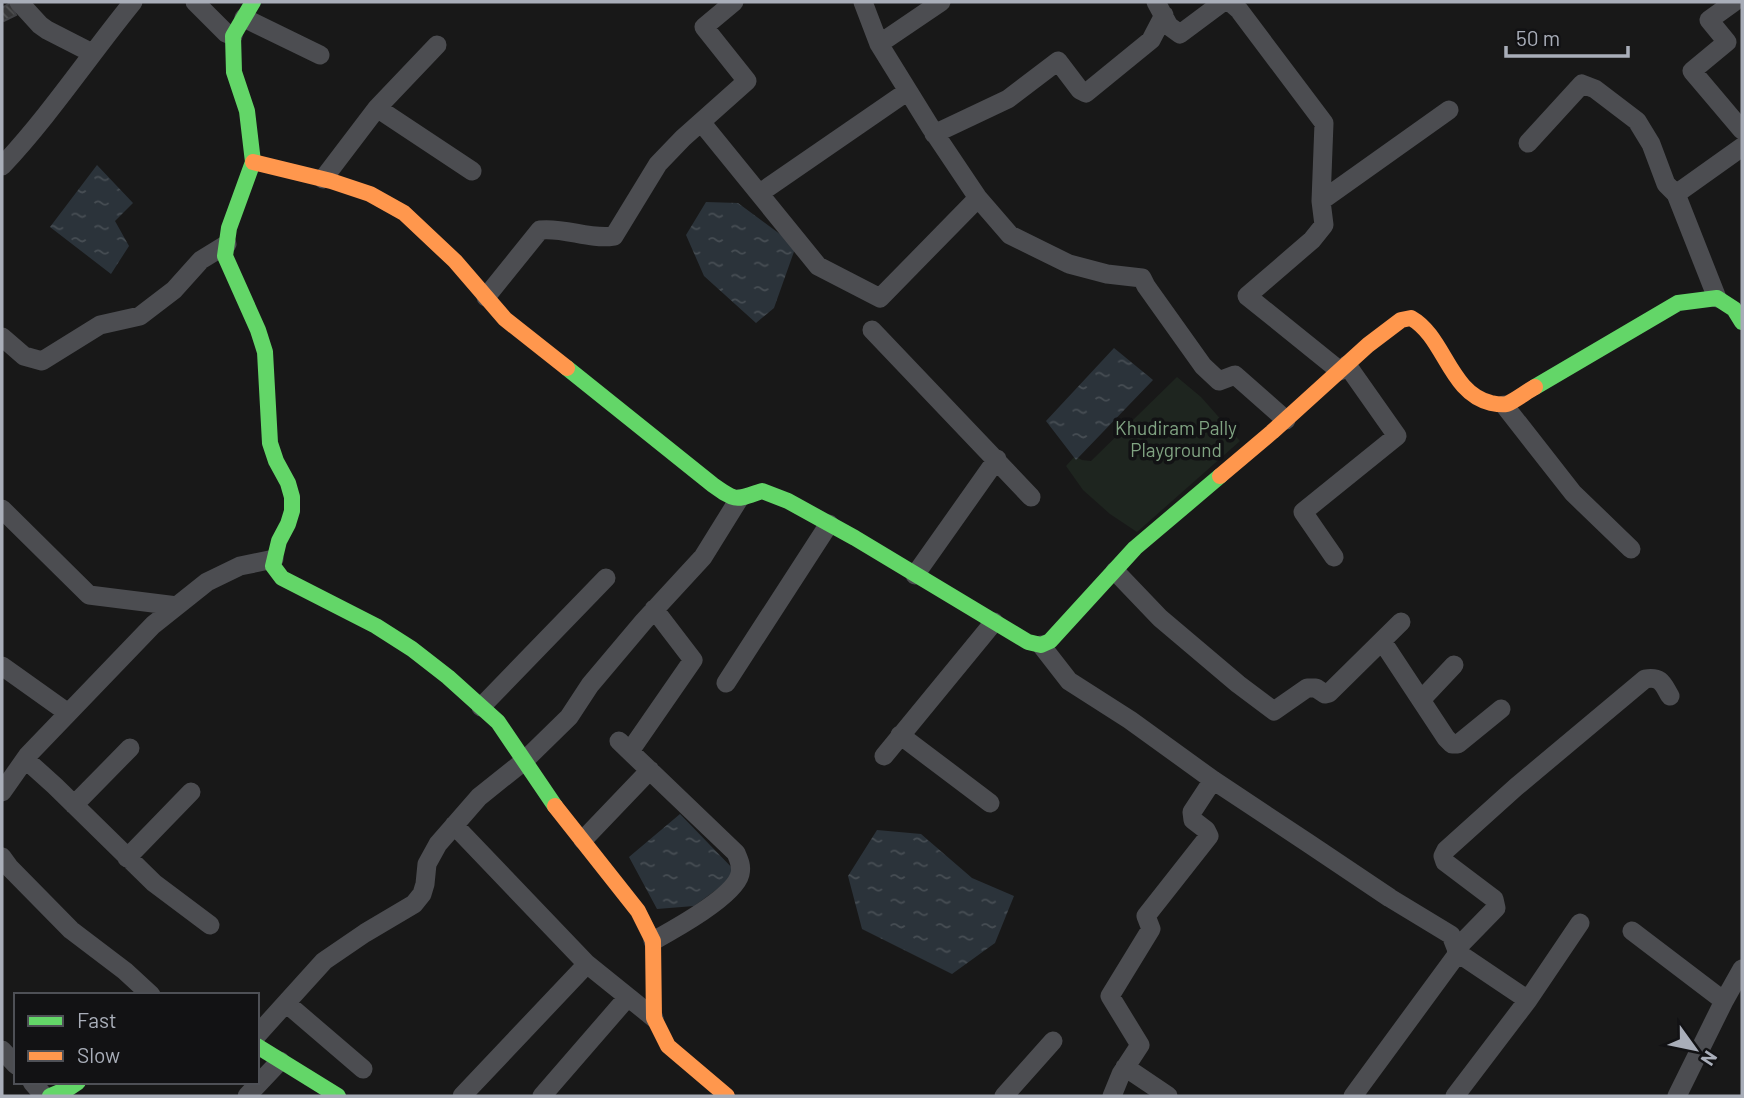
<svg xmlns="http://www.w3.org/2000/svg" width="1744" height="1098" viewBox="0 0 1744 1098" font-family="Barlow,sans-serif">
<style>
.park{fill:#1e251f}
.water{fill:url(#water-ripples)}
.building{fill:url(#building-back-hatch);stroke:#404144;stroke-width:2}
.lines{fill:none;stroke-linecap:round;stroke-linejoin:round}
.street{stroke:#4c4d51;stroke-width:19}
.fast{stroke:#63d668;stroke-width:16}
.slow{stroke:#ff974d;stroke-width:16}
.labels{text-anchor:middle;stroke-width:7;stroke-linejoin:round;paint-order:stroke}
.park-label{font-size:19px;fill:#80a382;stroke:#121214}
</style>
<defs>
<pattern id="water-ripples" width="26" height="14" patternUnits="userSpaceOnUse" patternTransform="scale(1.75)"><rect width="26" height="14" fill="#2b333a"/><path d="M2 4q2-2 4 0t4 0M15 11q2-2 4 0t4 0" fill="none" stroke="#474e54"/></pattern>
<pattern id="building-back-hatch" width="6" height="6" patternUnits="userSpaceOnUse" patternTransform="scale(1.75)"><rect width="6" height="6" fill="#363637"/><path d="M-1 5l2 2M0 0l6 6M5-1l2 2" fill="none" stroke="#505152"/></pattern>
</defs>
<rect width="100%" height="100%" fill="#181818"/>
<path class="park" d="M 1177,377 L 1201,397 L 1240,441 L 1137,532 L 1110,514 L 1083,490 L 1066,466 L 1075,456 L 1082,460 L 1091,461 Z"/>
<path class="water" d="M 97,165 L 133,203 L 115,221 L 129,246 L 111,274 L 50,227 Z
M 706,202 L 738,203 L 796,246 L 774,308 L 756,323 L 704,276 L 686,235 Z
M 1114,348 L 1153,380 L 1076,460 L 1046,421 Z
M 680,814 L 738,874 L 694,906 L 657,909 L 629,857 Z
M 877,830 L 921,834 L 972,878 L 1014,896 L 995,943 L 952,974 L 862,929 L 848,876 Z"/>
<path class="building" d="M 10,3 L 16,15 L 4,21 L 2,17 L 2,8 Z"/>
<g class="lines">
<path class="street" d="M 19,2 L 40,25 L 47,30 L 92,53
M 195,2 L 226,33 L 233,36
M 863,2 L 879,44 L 931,128 L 978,198 L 1010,235 L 1069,264 L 1107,274 L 1142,278 L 1146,286 L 1203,366 L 1219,381 L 1235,375 L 1286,420
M 1156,2 L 1169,26 L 1180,34 L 1223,2
M 1230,2 L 1239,10 L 1324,123 L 1321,201 L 1324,225 L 1312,240 L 1247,296 L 1340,371
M 1734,2 L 1709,20 L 1727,42 L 1692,71 L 1742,130
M 244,18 L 320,55
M 879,44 L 941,2
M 377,108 L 472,171
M 701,122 L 818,266 L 880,298 L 978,198
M 934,134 L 1008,99 L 1058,61 L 1080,90 L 1086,93 L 1151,40 L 1164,15
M 1528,143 L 1582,84 L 1595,89 L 1637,121 L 1651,144 L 1666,184 L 1676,194 L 1717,298
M 2,166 C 50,115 89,56 133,2
M 323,179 L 377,108 L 437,45
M 760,193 L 908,91
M 1676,194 L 1742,147
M 1321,201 L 1449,110
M 486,297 L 540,230 C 565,227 589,240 614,236 L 658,164 L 683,138 L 747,81 L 704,27 L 734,2
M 872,330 L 1031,497
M 2,337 L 24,356 L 42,361 L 100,325 L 140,316 L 174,290 L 201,260 L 227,244
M 1504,405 L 1573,493 L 1631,549
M 2,509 L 89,595 L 177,606
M 1334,557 L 1303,512 L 1397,436 L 1347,365
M 1115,571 L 1160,618 L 1238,684 L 1274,711 L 1307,688 L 1316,688 L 1325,694 L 1329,693 L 1401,622
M 915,575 L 997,459
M 1382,641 L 1446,738 L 1452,744 L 1458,744 L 1501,709
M 1041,645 L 1069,681 L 1130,720 L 1213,780 L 1308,843 L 1390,898 L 1451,935 L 1458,953 L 1528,1000
M 2,666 L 68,713
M 726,683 L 829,524
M 1421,700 L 1454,665
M 481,707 L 606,578
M 900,735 L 990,803
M 619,741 L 736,853 C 739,860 742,866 740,874 C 735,896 673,930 653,941
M 630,751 L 693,660 L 654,609
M 884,756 L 994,622
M 25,759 L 55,786 L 154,883 L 210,925
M 2,792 L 28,755 L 153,625 L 207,582 L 240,566 L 274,559
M 74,805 L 130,748
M 454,825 L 587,964
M 583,840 L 650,770
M 2,857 L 10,868 L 71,930 L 125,971 L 151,995
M 127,858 L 191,792
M 1632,931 L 1724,1001 L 1677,1096
M 1456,949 L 1496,908 L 1494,899 L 1445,862 L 1443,856 L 1446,850 L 1516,787 L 1645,679 C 1661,676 1663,684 1670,696
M 1724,1001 L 1742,969
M 286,1003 L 363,1069
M 257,1035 L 324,961 L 365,933 L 414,904 L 422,894 L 425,884 L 427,864 L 438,844 L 479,797 L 524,761 L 569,717 L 590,685 L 644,621 L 703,557 L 739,499
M 2,1050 L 16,1065
M 1125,1067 L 1168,1096
M 32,1082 L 44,1096
M 247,1096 L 280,1061
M 462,1096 L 587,964 L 654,1018
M 542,1096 L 627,998
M 1004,1096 L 1053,1041
M 1112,1096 L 1121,1074 L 1140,1045 L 1110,996 L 1151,929 L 1146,916 L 1209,836 L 1206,830 L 1193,820 L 1192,812 L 1213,780
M 1353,1096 L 1458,953
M 1455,1096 L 1528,1000 L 1580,923"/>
<path class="fast" d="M 253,2 L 233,36 L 234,72 L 247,111 L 253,162 L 229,228 L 225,256 L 258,330 L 265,352 L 270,443 L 276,461 L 288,483 L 292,497 L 292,511 L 288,524 L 279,541 L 273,566 L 282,578 L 376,626 L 412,649 L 448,677 L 498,722 L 555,806
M 567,368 L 713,485 C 737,502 735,500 762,491 L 788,501 L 855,538 L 1028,642 L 1041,645 L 1050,641 L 1135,548 L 1220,476
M 1535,387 L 1678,303 L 1717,298 L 1734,309 L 1742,322
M 257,1046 L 338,1096
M 50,1096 L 69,1088 L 78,1082"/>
<path class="slow" d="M 253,162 L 331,181 L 370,194 L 404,213 L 455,261 L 505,319 L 567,368
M 1220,476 L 1272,432 L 1368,345 L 1401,320 L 1411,318 C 1445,337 1449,393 1491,403 C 1496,404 1502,405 1507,404 C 1516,400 1526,392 1535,387
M 555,806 L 638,911 L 653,941 L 654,1018 L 668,1046 L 727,1096"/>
</g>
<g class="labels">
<g class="park-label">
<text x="1176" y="435">Khudiram Pally<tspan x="1176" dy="22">Playground</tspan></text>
</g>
</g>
<rect width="1744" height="1098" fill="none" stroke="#a9aeb9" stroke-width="7"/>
<rect x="14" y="993" width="245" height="91" fill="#121214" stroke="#4e5056" stroke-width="2"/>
<rect x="28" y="1016" width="35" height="10" fill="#63d668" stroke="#4e5056" stroke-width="2"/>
<text x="77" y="1028" font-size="21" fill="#a9aeb9">Fast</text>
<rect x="28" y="1051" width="35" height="10" fill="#ff974d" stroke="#4e5056" stroke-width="2"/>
<text x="77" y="1063" font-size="21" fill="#a9aeb9">Slow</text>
<g transform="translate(1695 1049) rotate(123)" stroke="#121214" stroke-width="5" paint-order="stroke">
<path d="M0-5L12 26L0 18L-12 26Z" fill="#a9aeb9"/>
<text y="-10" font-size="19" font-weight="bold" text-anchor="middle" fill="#a9aeb9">N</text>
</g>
<path d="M1506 46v10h122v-10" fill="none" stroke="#a9aeb9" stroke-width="3.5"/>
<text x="1516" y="46" font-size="21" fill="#a9aeb9" stroke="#121214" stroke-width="5" paint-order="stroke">50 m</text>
</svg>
